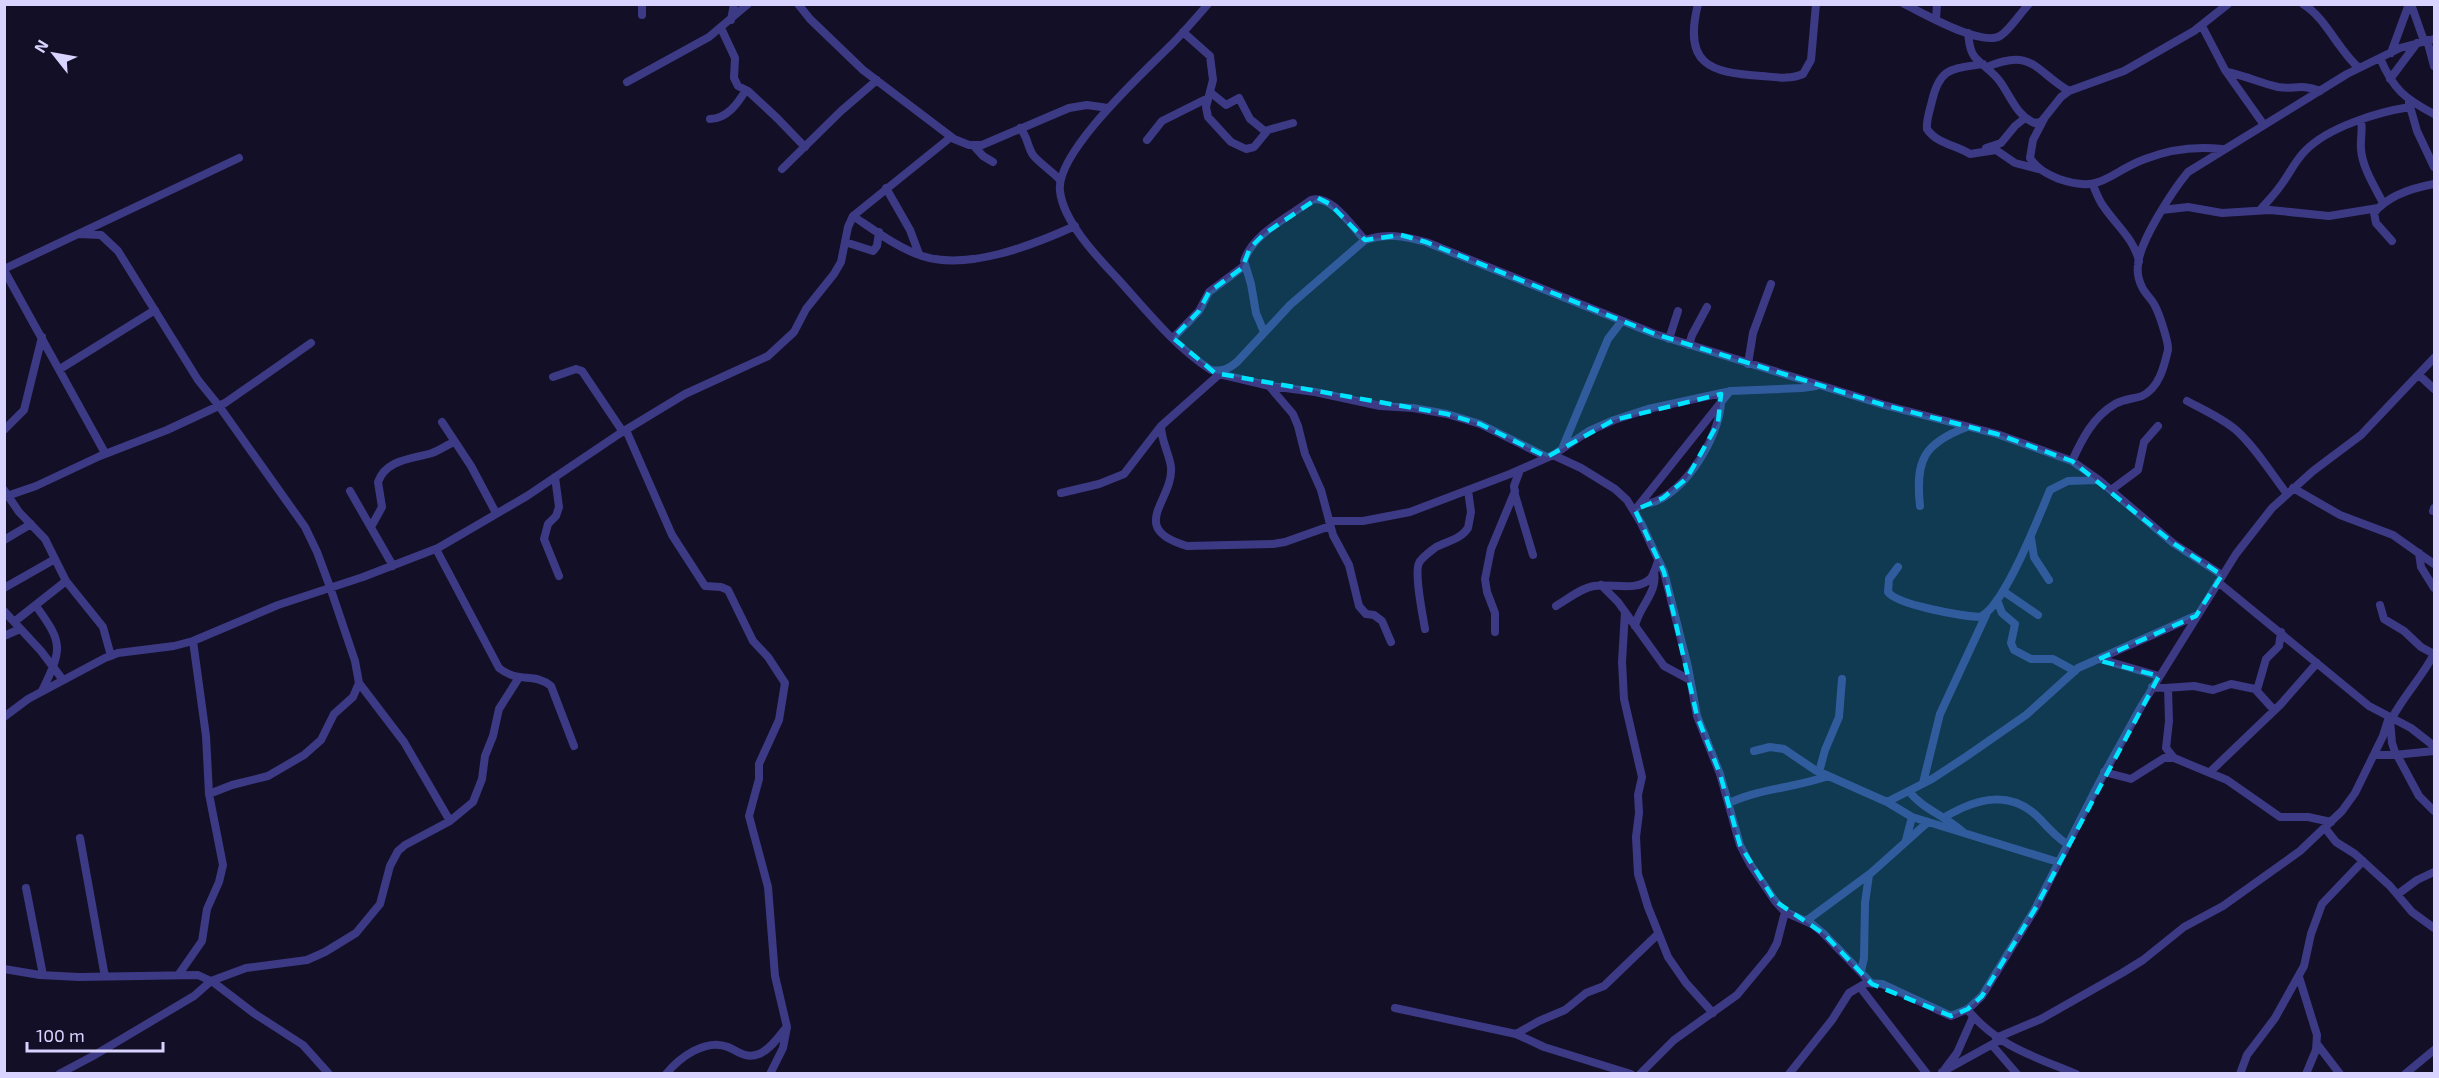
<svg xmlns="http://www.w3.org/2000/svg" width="2439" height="1078" viewBox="0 0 2439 1078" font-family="'Exo 2',sans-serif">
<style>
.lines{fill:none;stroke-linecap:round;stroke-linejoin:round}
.minor{stroke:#3d3a85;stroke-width:8}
.marked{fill:#00e5ff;fill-opacity:0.2;stroke:#00e5ff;stroke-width:4.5;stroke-dasharray:12 8;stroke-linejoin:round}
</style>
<rect width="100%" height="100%" fill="#130f26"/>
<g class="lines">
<path class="minor" d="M 798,4 L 810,19 L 863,70 L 954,139 L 969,145 L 982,145 L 1069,108 L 1087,105 L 1108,108
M 1208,4 C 1196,18 1184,32 1171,45 C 1144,72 1055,153 1060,191 C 1063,221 1097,257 1117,278 C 1146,310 1175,347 1211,370 C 1223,372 1228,369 1237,362 L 1290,305 L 1365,240 C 1387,233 1403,236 1426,242 L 1655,334 L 1884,405 L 1997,434 L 2072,461 L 2099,480 L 2173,543 L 2222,575
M 1698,4 C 1683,64 1709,73 1762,76 C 1775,77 1790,80 1803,74 L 1811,60 L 1816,4
M 1904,4 C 1923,13 1981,47 2000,36 C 2009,31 2021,12 2029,4
M 2303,4 C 2326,18 2338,50 2359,68
M 2411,4 L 2424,41
M 642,15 L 642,4
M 1936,19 L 1937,4
M 731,20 L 734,4
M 2202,26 L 2225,70 L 2264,125
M 721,28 L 735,58 L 734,78 L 738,86 L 748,91 L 777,118 L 805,147
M 1183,32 L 1210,56 L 1213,80 L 1206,107 L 1208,117 L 1231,142 L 1246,149 L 1254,147 L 1268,130 L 1293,123
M 1968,33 C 1969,41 1969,49 1974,56 C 1982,66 1994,72 2001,83 C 2012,99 2016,114 2034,123 L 2041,122 L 2061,97 L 2069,91 L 2124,71 L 2194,31 L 2228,4
M 2427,40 L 2434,66
M 2391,53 L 2409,4
M 2380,58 C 2393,89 2405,99 2434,114
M 1983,64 C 1952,69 1940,67 1932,101 C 1930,110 1926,120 1927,129 C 1937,144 1956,145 1970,154 L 1996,150 L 2015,163 L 2038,169
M 1987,67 C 2033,48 2034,70 2069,91
M 2227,72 C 2246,76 2261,83 2278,87 C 2294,90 2300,83 2320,91
M 2390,79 L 2417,43
M 627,82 L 709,37 L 748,4
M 1210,92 L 1226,105 L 1239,98 L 1250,119 L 1266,132
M 2409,103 L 2417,131 L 2434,167
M 710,119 C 727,119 738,103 746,90
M 2044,119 L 2033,140 L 2030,158 C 2037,169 2047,174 2059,179 C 2103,194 2107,173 2145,159 C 2170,149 2196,146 2222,149
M 2361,120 C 2363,130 2360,139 2361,149 C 2362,167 2375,187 2383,203
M 1020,128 C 1028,137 1027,146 1033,155 C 1038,162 1053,172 1060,180
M 1147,140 L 1162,121 L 1208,98
M 974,146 L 983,156 L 993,162
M 1986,148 L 2001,143 L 2015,126 L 2025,118
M 782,169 L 841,111 L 877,80
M 2093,185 C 2096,192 2099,201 2104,207 C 2116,225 2134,239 2139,261
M 886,188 L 910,230 L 919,254
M 2162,210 L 2188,207 L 2222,213 L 2270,210 L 2329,216 L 2378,208
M 2260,210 C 2266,203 2273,196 2278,189 C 2288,177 2294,162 2305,151 C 2328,127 2378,112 2410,107
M 853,216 C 874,230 898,248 922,256 C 968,271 1033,245 1075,226
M 79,234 L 101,235 L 118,251 L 198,380 L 219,406 L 305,527 L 317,552 L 330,587 L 355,661 L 359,683 L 353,697 L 334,714 L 321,740 L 304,755 L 268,776 L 232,785 L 209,794
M 2392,241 L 2376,223 L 2374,213 C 2388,195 2412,188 2434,184
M 845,242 L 873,251 L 877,246 L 879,232
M 4,269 L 239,158
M 4,270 L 105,453
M 1264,332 L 1256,313 L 1251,284 L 1244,261 C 1253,233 1289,217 1311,200 C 1332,194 1352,227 1365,240
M 1173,338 L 1199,311 L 1209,292 L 1244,266
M 1669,339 L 1678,311
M 1689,345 L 1692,335 L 1707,307
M 1748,364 L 1753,333 L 1771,284
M 60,369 L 155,310
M 1223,371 L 1161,426 C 1161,440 1169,453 1171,467 C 1174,500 1126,528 1187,546 L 1273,544 L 1285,542 L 1330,526
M 1219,374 L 1270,386 L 1315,392 L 1380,406 L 1413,408 L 1447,414 L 1480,424 L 1547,457
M 2419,375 L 2434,389
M 553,377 L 576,369 L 582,371 L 623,432
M 1270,387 L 1293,414 L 1298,426 L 1305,454 L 1321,490 L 1333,535 L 1349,565 L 1359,606 L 1366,614 L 1374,615 L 1382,621 L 1391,642
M 2187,401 C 2204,410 2222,418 2236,430 C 2256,448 2271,473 2287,494
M 442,422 L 471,466 L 496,513
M 4,430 L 24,410 L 42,337
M 626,430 L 672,535 L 705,586 L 721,587 L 728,590 L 753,641 L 768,657 L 785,683 L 779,720 L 759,764 L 759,779 L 749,816 L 768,887 L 775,976 L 787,1027 L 783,1048 L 770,1074
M 1562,449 L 1608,339 L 1621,322
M 1553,455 L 1581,468 L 1615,489 L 1627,500 L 1641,523 L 1664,572 L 1688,667 L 1697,716 L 1720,774 L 1740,845 L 1750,864 L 1775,901 L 1785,912 L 1812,924 L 1824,934 L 1872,984
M 2072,461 C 2082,439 2093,417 2115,404 C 2124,399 2133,399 2142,396 C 2159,388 2164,367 2168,350 C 2169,343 2159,313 2155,306 C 2152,299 2145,294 2142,287 C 2139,281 2137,272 2138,265 C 2139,242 2173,190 2188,172 L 2347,74 L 2400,48 L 2434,39
M 1520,470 L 1514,486 L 1515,495 L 1533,555
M 555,477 L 559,507 L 556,516 L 548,524 L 544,539 L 559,576
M 2293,488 L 2340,515 L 2393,535 L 2434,564
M 4,490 L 19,512 L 45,539 L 66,581 L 103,627 L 111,656
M 2111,490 L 2138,470 L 2144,442 L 2158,426
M 350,491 L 393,566
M 1061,493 L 1099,484 L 1124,474 L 1161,426
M 4,497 L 36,486 L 100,456 L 167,430 L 225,403 L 311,343
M 1640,504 C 1679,506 1721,436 1721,401
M 1920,506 C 1915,460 1924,443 1967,427
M 1635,510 L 1730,391
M 2433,511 L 2434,508
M 1329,521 L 1363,521 L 1410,512 L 1510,474 L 1553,455 L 1589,431 L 1614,420 L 1648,409 L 1731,391 L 1802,388 L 1816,386
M 371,527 L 382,507 L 378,482 C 386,459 413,459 432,453 C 440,450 447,445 454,442
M 2031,538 L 2034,557 L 2049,580
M 4,540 L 31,524
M 436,549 L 499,668 C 519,684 534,672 551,686 L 574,746
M 2419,553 L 2421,567 L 2434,588
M 1898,567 L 1889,579 L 1888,592 C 1897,605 1962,616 1980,617 C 2004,607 2039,516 2050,490 L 2068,481 L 2098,480
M 2218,582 L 2369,706 L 2411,728 L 2434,746
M 1601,585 L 1618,602 L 1664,666 L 1690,680
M 4,588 L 55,559
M 2003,591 L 2038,615
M 1997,600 L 2002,613 L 2015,624 L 2011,643 L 2014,650 L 2031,659 L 2053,659 L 2075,671
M 2380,605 L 2384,619 L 2404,631 L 2421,647 L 2434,654
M 36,606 C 64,644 62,649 42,691
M 1556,606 C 1568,599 1581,588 1594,586 C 1611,583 1636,592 1650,579 C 1654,575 1656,566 1658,561
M 4,611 L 41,651 L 63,680
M 1625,612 L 1622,662 L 1624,699 L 1642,777 L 1638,795 L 1639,813 L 1636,837 L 1638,874 L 1648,907 L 1668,957 L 1686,983 L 1713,1013
M 14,622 L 66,581
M 1635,626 C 1639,606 1658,593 1654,572
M 1425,629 C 1423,617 1414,573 1419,563 C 1421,558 1431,551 1436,547 C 1447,541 1460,540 1468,528 L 1471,512 L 1468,490
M 1495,632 L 1495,613 L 1487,592 L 1485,579 L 1491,549 L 1515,491
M 4,636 L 20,629
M 2100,659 L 2159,676
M 359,683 L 404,742 L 450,821
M 2152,687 L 2165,688 L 2194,686 L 2213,690 L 2231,684 L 2255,689 L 2274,710
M 2168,688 L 2169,721 L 2166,748 L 2174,758
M 2257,690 L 2266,659 L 2279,646 L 2281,632
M 4,717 L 28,699 L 105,658 L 118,653 L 174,646 L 193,641 L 278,605 L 363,577 L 438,548 L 527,496 L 619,434 L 685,394 L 768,356 L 794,332 L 806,309 L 834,274 L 841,262 L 848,227 L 853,216 L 951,137
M 2392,718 C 2405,694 2422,677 2434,654
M 2390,720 L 2392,743 L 2396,755
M 1754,751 L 1770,747 L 1784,749 L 1815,770 L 1887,802 L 1912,817 L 2058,862
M 2374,755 L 2394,755 L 2434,751
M 2397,755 L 2419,796 L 2434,811
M 1819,772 L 1825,750 L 1839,717 L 1842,679
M 2104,772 L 2131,779 L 2164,758 L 2174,758 L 2227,780 L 2280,817 L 2308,817 L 2331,822
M 2210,772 L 2281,704 L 2317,663
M 1923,783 L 1940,714 L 1986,615
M 1909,791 C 1922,809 1946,816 1963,832
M 1887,802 L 1932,779 L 1967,756 L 2026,715 L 2078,668 L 2195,616
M 1729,803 C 1761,788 1795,788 1828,776
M 1945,817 C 1977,798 2011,789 2040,819 C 2049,829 2056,837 2067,844
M 2325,828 L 2336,842 L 2355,854 L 2390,886 L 2412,912 L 2434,928
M 80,838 L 105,977
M 1906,840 L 1912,817
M 26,888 L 43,975
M 2398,894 L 2417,880 L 2434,872
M 1806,921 L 1871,873 L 1928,822
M 4,969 L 40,975 L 79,977 L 198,975 L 213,982 L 255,1014 L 303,1045 L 329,1074
M 1861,971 L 1864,958 L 1865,903 L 1869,875
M 179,974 L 202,941 L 207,909 L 219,882 L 223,865 L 209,794 L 206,736 L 193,641
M 2299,977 L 2317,1035 L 2316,1050 L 2306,1074
M 1860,987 L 1927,1074
M 1395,1008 L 1516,1034 L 1544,1047 L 1631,1074
M 1967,1009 C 1997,1046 2033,1056 2076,1074
M 1516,1034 L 1539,1021 L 1565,1010 L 1586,993 L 1604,986 L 1658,934
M 1996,1038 L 2041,1019 L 2122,973 L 2143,960 L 2184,927 L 2223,906 L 2300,851 L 2342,811 L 2355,793 L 2383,736 L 2389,717
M 2317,1044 L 2340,1074
M 1992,1045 L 2017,1074
M 1945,1069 L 1957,1053 L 1973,1017
M 1942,1072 L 2000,1040
M 59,1074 L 93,1056 L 194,996 L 211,981 L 246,968 L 307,960 L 325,952 L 356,933 L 380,904 L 390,866 L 398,851 L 405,845 L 450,821 L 473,802 L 482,779 L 485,756 L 493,736 L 499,709 L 518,679
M 666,1074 C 680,1057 706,1038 728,1047 C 739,1052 746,1059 759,1054 C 770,1050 778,1037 786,1028
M 1640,1074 L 1674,1040 L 1737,995 L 1771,954 L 1777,943 L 1785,912
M 1789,1074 L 1832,1020 L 1849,993 L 1866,983 L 1882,984 L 1951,1016 L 1968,1009 L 1982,996 L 2035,909 L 2099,783 L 2142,705 L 2236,554 L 2272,508 L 2313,471 L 2361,435 L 2434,358
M 2240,1074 L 2247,1055 L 2275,1018 L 2304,966 L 2311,934 L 2322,904 L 2363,861
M 2405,1074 L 2434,1050"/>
</g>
<path class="marked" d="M 1318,198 L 1330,204 L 1365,240 L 1401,235 L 1426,242 L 1655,334 L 1884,405 L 1997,434 L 2072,461 L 2173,543 L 2222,575 L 2196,616 L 2097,660 L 2159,676 L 2035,909 L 1982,996 L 1968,1009 L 1951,1016 L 1872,984 L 1824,934 L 1775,901 L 1740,845 L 1720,774 L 1697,716 L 1664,572 L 1635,510 L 1663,498 L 1687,478 L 1718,423 L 1721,394 L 1614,420 L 1547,457 L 1480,424 L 1447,414 L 1215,373 L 1173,338 L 1199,311 L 1209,292 L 1242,268 L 1250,248 L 1264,234 Z"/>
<rect width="2439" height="1078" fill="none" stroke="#d9d4ff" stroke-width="12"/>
<g transform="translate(54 54) rotate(301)" stroke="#130f26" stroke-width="4.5" paint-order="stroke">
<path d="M0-4.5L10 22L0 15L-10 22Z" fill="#d9d4ff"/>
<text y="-9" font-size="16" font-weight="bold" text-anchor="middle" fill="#d9d4ff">N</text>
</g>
<path d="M27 1042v9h136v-9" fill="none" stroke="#d9d4ff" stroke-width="3"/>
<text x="36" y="1042" font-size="18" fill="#d9d4ff" stroke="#130f26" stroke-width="4.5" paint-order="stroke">100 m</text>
</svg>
